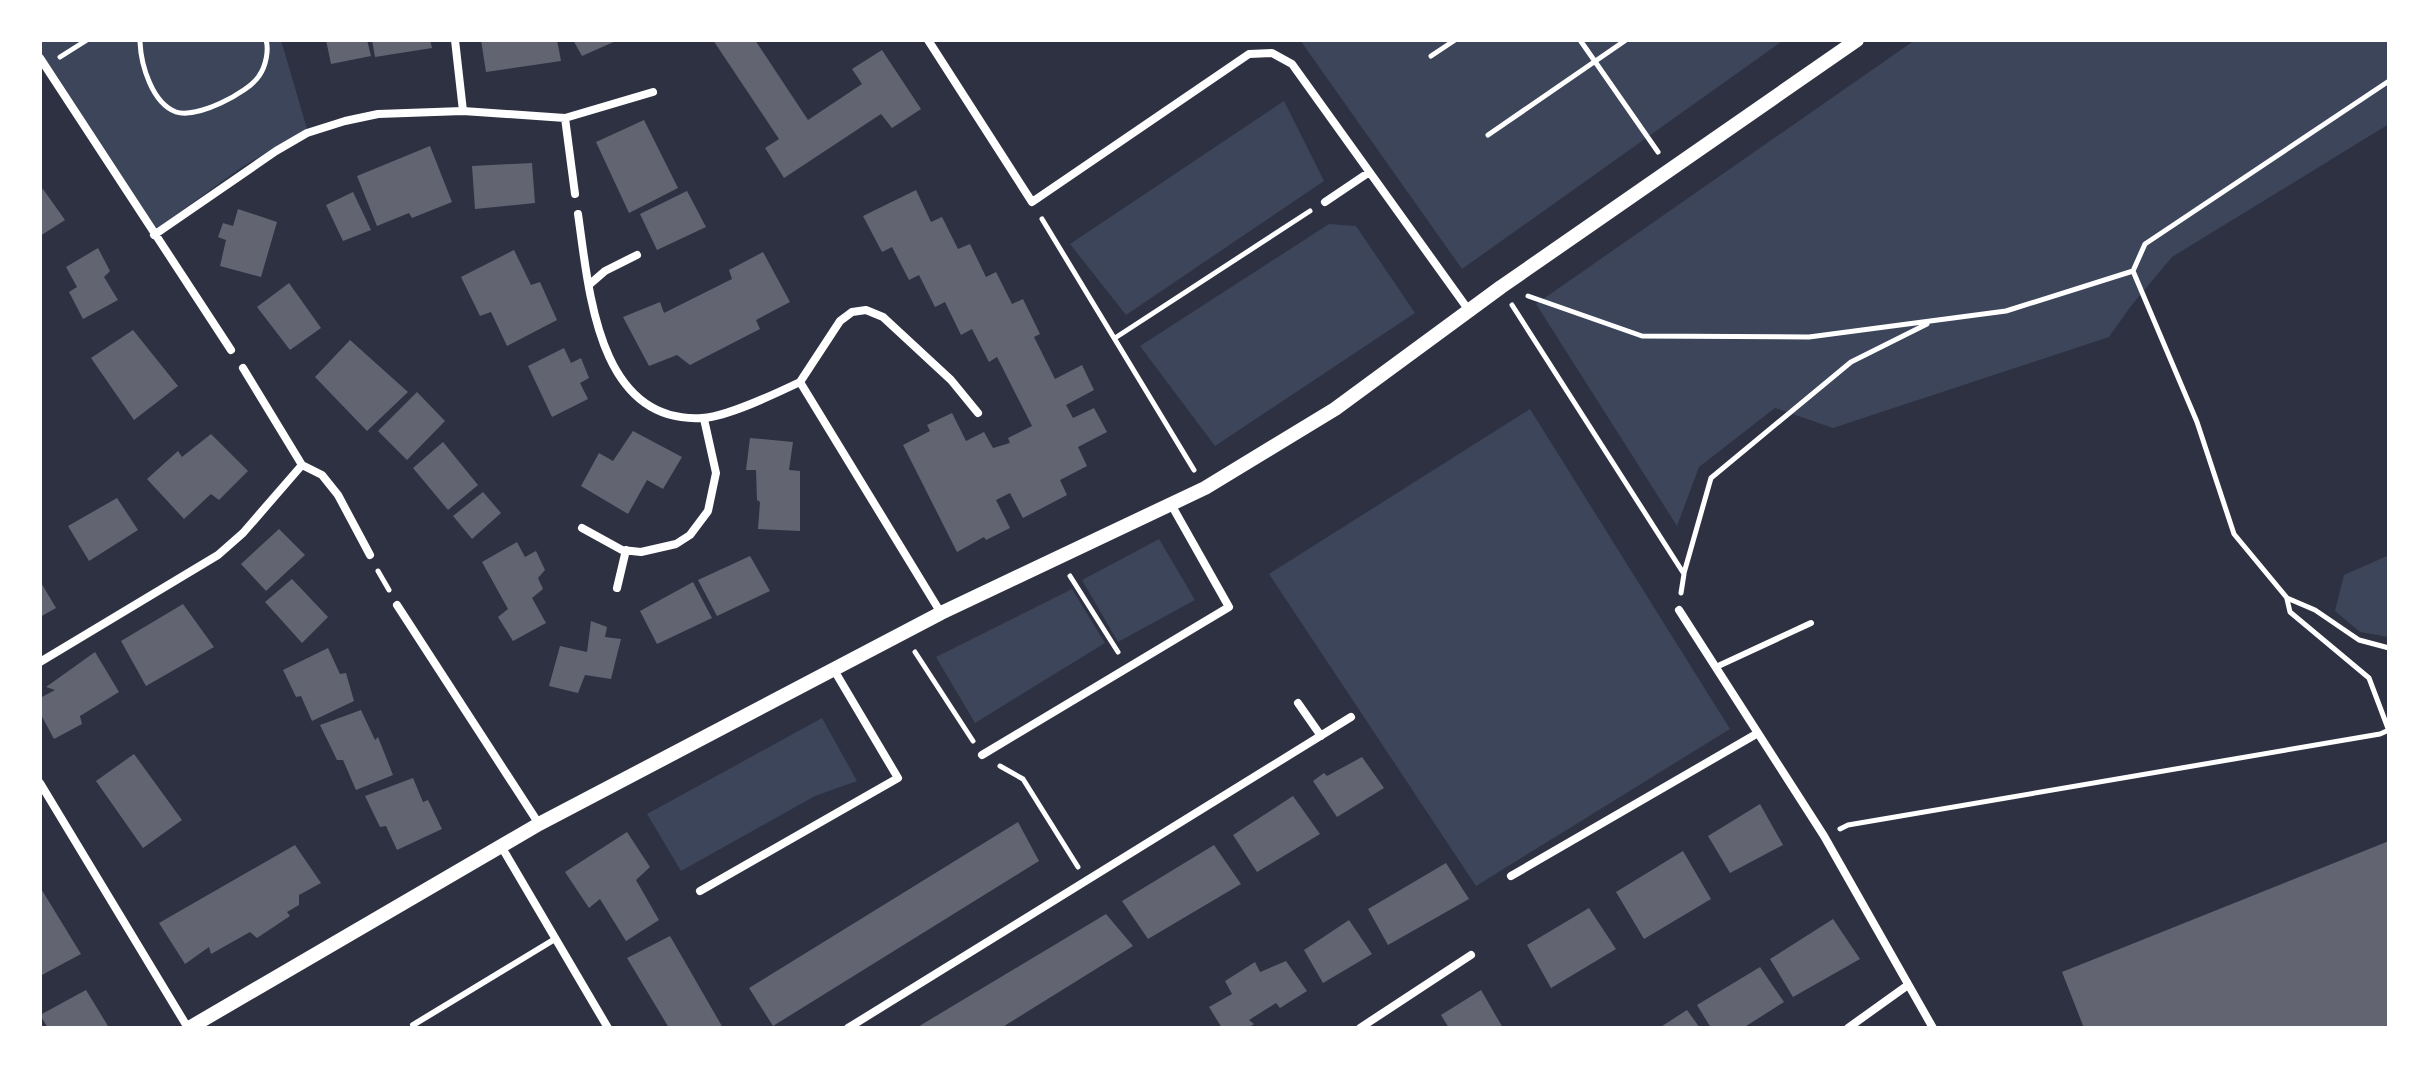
<svg xmlns="http://www.w3.org/2000/svg" width="2429" height="1068" viewBox="0 0 2429 1068" font-family="Arial,sans-serif">
<style>
.green{fill:#3c4559}
.building{fill:#626471}
.lines{fill:none;stroke-linecap:round;stroke-linejoin:round}
.path{stroke:#fff;stroke-width:5}
.service{stroke:#fff;stroke-width:6}
.minor{stroke:#fff;stroke-width:8}
.tertiary{stroke:#fff;stroke-width:14}
</style>
<rect width="100%" height="100%" fill="#2d3142"/>
<path class="green" d="M 40,40 L 281,40 L 307,129 L 242,167 L 155,230 L 40,53 Z
M 1300,40 L 1784,40 L 1462,269 Z
M 1915,40 L 2389,40 L 2389,124 L 2172,257 L 2131,306 L 2109,337 L 1833,428 L 1775,408 L 1699,467 L 1677,526 L 1536,304 Z
M 1284,101 L 1324,181 L 1126,315 L 1070,244 Z
M 1329,224 L 1356,226 L 1415,313 L 1215,446 L 1140,346 Z
M 1530,409 L 1730,729 L 1476,886 L 1269,574 Z
M 1159,539 L 1195,600 L 1118,642 L 1082,580 Z
M 2389,555 L 2389,637 L 2360,632 L 2335,611 L 2344,575 Z
M 1072,589 L 1105,643 L 975,723 L 936,657 Z
M 822,718 L 857,781 L 815,796 L 681,871 L 647,814 Z"/>
<path class="building" d="M 326,40 L 367,40 L 371,56 L 331,64 Z
M 372,40 L 430,40 L 432,48 L 375,57 Z
M 481,40 L 557,40 L 561,61 L 486,72 Z
M 573,40 L 618,40 L 582,56 Z
M 713,40 L 755,40 L 808,120 L 862,84 L 852,69 L 882,50 L 921,109 L 892,128 L 881,114 L 784,178 L 765,148 L 779,139 Z
M 644,120 L 678,188 L 629,213 L 596,142 Z
M 430,146 L 452,202 L 412,218 L 409,213 L 377,226 L 357,176 Z
M 532,163 L 535,203 L 475,209 L 472,166 Z
M 43,189 L 65,220 L 40,236 L 40,191 Z
M 916,190 L 931,222 L 942,217 L 958,249 L 970,244 L 986,277 L 996,272 L 1012,304 L 1023,299 L 1040,334 L 1034,337 L 1055,379 L 1082,365 L 1094,390 L 1066,405 L 1073,418 L 1094,408 L 1107,432 L 1078,447 L 1087,466 L 1060,480 L 1067,495 L 1023,518 L 1010,493 L 996,500 L 1010,528 L 986,540 L 984,537 L 957,552 L 903,445 L 930,431 L 927,425 L 952,413 L 966,441 L 984,432 L 993,448 L 1010,443 L 1008,438 L 1032,426 L 997,357 L 989,362 L 972,329 L 961,335 L 945,302 L 935,307 L 919,275 L 909,280 L 892,247 L 882,252 L 863,216 Z
M 687,191 L 706,227 L 657,250 L 640,214 Z
M 353,192 L 371,230 L 343,241 L 326,205 Z
M 238,209 L 277,222 L 261,277 L 220,266 L 226,240 L 218,237 L 223,223 L 233,226 Z
M 98,248 L 110,271 L 104,277 L 118,300 L 83,319 L 69,292 L 77,287 L 66,267 Z
M 514,250 L 531,285 L 540,282 L 557,320 L 507,346 L 491,312 L 480,316 L 461,277 Z
M 763,252 L 790,302 L 756,320 L 760,329 L 690,365 L 677,355 L 649,366 L 623,317 L 660,302 L 664,313 L 732,279 L 729,270 Z
M 289,283 L 321,328 L 290,350 L 257,307 Z
M 133,330 L 178,386 L 134,420 L 91,358 Z
M 350,340 L 408,392 L 367,431 L 315,377 Z
M 564,348 L 571,363 L 581,358 L 589,378 L 580,383 L 588,399 L 552,417 L 528,366 Z
M 417,392 L 445,421 L 407,460 L 378,431 Z
M 633,431 L 682,457 L 663,489 L 647,480 L 628,514 L 581,486 L 599,453 L 613,461 Z
M 211,434 L 248,471 L 219,500 L 211,494 L 184,519 L 147,479 L 178,451 L 182,457 Z
M 750,438 L 793,442 L 789,470 L 800,471 L 800,531 L 758,529 L 760,502 L 757,500 L 756,470 L 746,470 Z
M 443,442 L 478,485 L 448,510 L 413,468 Z
M 483,492 L 501,513 L 472,539 L 453,516 Z
M 117,498 L 138,530 L 89,561 L 68,526 Z
M 279,529 L 305,555 L 266,591 L 241,564 Z
M 517,542 L 525,557 L 536,551 L 545,570 L 538,578 L 543,589 L 532,598 L 546,623 L 513,641 L 498,617 L 508,609 L 482,562 Z
M 750,556 L 770,591 L 717,616 L 698,580 Z
M 292,579 L 328,617 L 302,643 L 265,602 Z
M 40,581 L 56,608 L 40,617 Z
M 693,582 L 712,618 L 657,644 L 640,611 Z
M 183,604 L 214,647 L 146,686 L 121,641 Z
M 591,621 L 607,627 L 605,637 L 621,639 L 611,679 L 585,675 L 578,693 L 549,686 L 560,646 L 587,652 Z
M 328,648 L 340,674 L 346,673 L 354,701 L 312,721 L 301,696 L 296,697 L 283,670 Z
M 95,652 L 119,692 L 80,716 L 82,724 L 54,739 L 40,713 L 40,698 L 55,690 L 46,687 Z
M 361,710 L 375,740 L 378,737 L 393,775 L 356,790 L 343,760 L 337,760 L 320,725 Z
M 134,754 L 182,820 L 143,848 L 96,781 Z
M 1362,757 L 1384,788 L 1337,817 L 1313,781 L 1324,773 L 1327,776 Z
M 413,778 L 423,802 L 428,800 L 442,829 L 397,850 L 386,826 L 380,827 L 365,796 Z
M 1293,796 L 1320,834 L 1257,872 L 1233,835 Z
M 1760,804 L 1783,845 L 1730,873 L 1708,836 Z
M 1018,822 L 1039,861 L 773,1026 L 749,988 Z
M 627,832 L 650,867 L 636,880 L 659,920 L 626,941 L 600,899 L 589,908 L 565,872 Z
M 2389,841 L 2389,1028 L 2084,1028 L 2062,972 Z
M 295,845 L 321,883 L 299,895 L 299,905 L 287,912 L 290,916 L 257,938 L 250,932 L 211,954 L 209,947 L 185,964 L 159,923 Z
M 1214,845 L 1241,884 L 1148,939 L 1122,901 Z
M 1683,851 L 1711,899 L 1644,939 L 1616,892 Z
M 1446,863 L 1469,899 L 1388,945 L 1368,909 Z
M 40,887 L 81,954 L 40,976 Z
M 1589,908 L 1616,949 L 1551,988 L 1527,945 Z
M 1106,914 L 1133,946 L 1001,1028 L 916,1028 Z
M 1833,919 L 1860,959 L 1793,997 L 1770,959 Z
M 1349,920 L 1372,954 L 1323,983 L 1304,950 Z
M 670,936 L 723,1028 L 669,1028 L 627,958 Z
M 1286,961 L 1307,991 L 1280,1008 L 1276,1003 L 1249,1020 L 1254,1024 L 1248,1028 L 1222,1028 L 1209,1007 L 1232,994 L 1225,981 L 1255,962 L 1260,972 Z
M 1760,967 L 1784,1002 L 1743,1028 L 1711,1028 L 1697,1005 Z
M 86,990 L 108,1026 L 48,1028 L 40,1015 Z
M 1481,990 L 1503,1028 L 1449,1028 L 1441,1015 Z
M 1687,1010 L 1700,1028 L 1659,1028 Z"/>
<g class="lines">
<path class="path" d="M 1580,40 L 1658,152
M 140,42 C 141,65 152,103 176,112 C 196,119 248,93 259,76 C 266,66 269,50 266,40
M 1431,56 L 1455,40
M 60,57 L 87,40
M 2389,81 L 2145,244 L 2133,271 L 2197,422 L 2234,534 L 2287,598 L 2315,610 L 2359,640 L 2389,648
M 1488,135 L 1626,40
M 1042,219 L 1194,470
M 1528,296 L 1642,336 L 1809,337 L 2006,311 L 2133,271
M 1512,305 L 1684,574 L 1681,593
M 1115,338 L 1310,211
M 378,571 L 389,590
M 1684,573 L 1711,478 L 1851,362 L 1927,324
M 1070,576 L 1118,652
M 2287,599 L 2290,612 L 2369,678 L 2389,731
M 915,652 L 973,741
M 1000,766 L 1023,779 L 1078,867
M 1840,829 L 1848,825 L 2380,734 L 2389,730"/>
<path class="service" d="M 1716,667 L 1811,623
M 413,1025 L 555,939"/>
<path class="minor" d="M 455,40 L 463,111
M 928,40 L 1032,202 L 1249,54 L 1272,53 L 1292,64 L 1470,312
M 40,58 L 231,350
M 565,118 L 575,194
M 1325,202 L 1368,173
M 578,214 C 589,289 597,424 702,418 C 727,417 777,393 800,382 L 941,613
M 154,235 L 276,151 L 307,133 L 345,121 L 378,114 L 463,111 L 565,118 L 653,92
M 590,284 L 605,271 L 637,255
M 243,368 L 302,465 L 322,475 L 338,495 L 370,555
M 800,382 L 840,321 L 852,312 L 866,310 L 883,317 L 951,380 L 978,413
M 582,528 L 622,550 L 641,552 L 676,544 L 690,535 L 708,511 L 716,473 L 704,419
M 617,588 L 626,550
M 397,605 L 539,824
M 1679,610 L 1824,836 L 1933,1028
M 40,662 L 218,555 L 243,533 L 302,465
M 1298,703 L 1321,736
M 982,755 L 1229,607 L 1172,506
M 40,783 L 188,1028
M 501,846 L 608,1028
M 1511,876 L 1758,733
M 700,891 L 898,778 L 834,670
M 848,1028 L 1351,717
M 1360,1028 L 1471,955
M 1848,1028 L 1908,985"/>
<path class="tertiary" d="M 189,1028 L 539,824 L 941,613 L 1205,488 L 1335,409 L 1501,287 L 1857,40"/>
</g>
<rect width="2429" height="1068" fill="none" stroke="#ffffff" stroke-width="84"/>
</svg>
